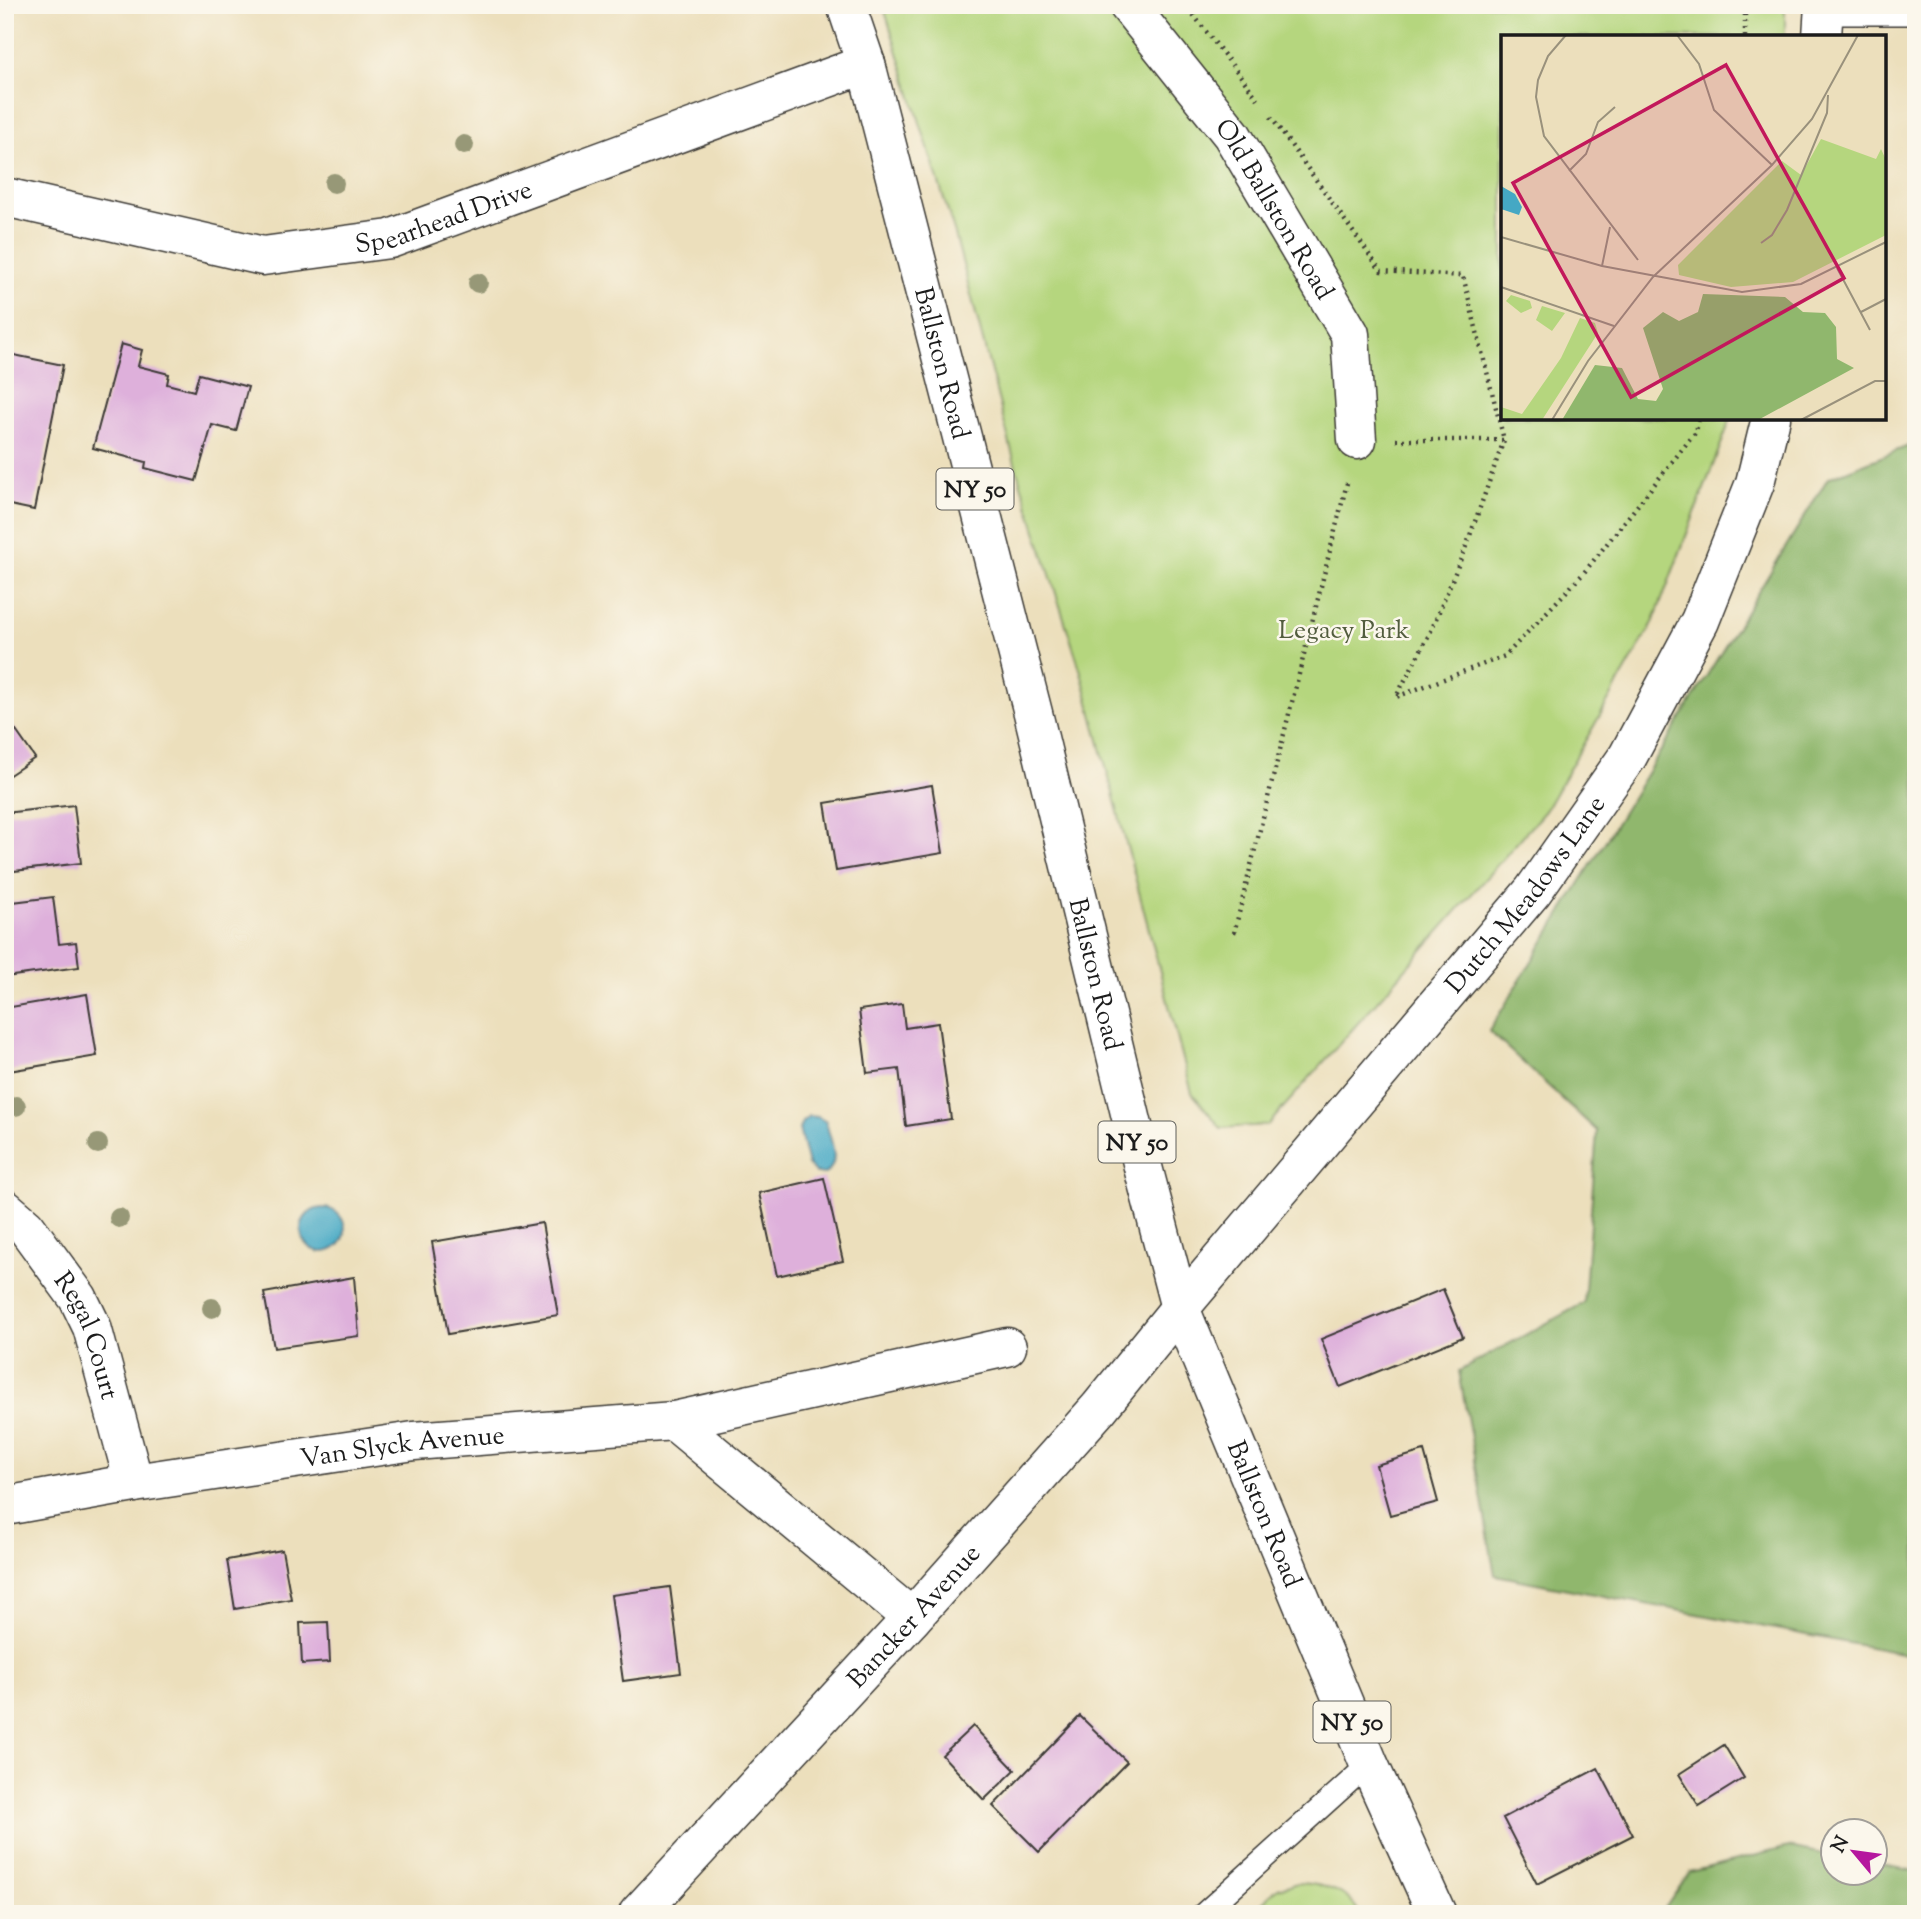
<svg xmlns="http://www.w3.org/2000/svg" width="1921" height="1919" viewBox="0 0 1921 1919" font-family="'Sorts Mill Goudy',serif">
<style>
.green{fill:#b5d67e;stroke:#68794d;stroke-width:2}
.forest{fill:#90b76d;stroke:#566a44;stroke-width:2}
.water{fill:#45a8c4;stroke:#306270;stroke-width:2}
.building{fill:#deb0db}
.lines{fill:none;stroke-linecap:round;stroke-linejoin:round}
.lane-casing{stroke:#3b3934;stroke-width:24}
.street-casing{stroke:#3b3934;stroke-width:41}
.secondary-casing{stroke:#3b3934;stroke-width:41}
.primary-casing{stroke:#3b3934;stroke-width:41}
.path{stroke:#3b3934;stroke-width:4.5;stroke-dasharray:2 5;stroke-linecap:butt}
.lane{stroke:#fff;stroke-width:21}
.street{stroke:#fff;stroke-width:38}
.secondary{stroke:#fff;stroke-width:38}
.primary{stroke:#fff;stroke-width:38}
.tree{fill:#979877}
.labels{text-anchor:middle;stroke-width:5;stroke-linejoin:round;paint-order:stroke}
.shield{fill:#fbf7ec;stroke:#5f5e5a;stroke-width:2}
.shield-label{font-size:24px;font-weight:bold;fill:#1c1c1c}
.street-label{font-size:26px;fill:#1c1c1c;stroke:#fbf7ec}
.park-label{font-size:26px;fill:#525d3e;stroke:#fbf7ec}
.inset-road{fill:none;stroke:#99917c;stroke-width:2}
.view{fill:#c2185b;fill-opacity:0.15;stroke:#c2185b;stroke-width:3.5}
.inset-edge{fill:none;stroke:#1c1c1c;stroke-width:3.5}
</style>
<rect width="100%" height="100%" fill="#fbf7ec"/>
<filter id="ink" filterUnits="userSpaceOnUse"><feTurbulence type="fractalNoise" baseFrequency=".0143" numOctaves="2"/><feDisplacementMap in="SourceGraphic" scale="14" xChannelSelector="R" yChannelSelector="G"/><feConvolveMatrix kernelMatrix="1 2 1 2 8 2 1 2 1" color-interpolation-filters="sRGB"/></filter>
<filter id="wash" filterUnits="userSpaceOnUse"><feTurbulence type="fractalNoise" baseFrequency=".00686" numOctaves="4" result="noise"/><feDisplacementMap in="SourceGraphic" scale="28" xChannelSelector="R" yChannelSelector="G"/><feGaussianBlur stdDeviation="1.57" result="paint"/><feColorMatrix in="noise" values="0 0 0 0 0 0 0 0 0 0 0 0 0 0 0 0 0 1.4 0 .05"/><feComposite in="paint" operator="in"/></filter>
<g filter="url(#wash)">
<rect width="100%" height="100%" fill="#ecdfbc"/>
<path class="green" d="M 883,5 L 1785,5 L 1785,37 L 1503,37 L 1503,418 L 1731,418 L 1653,623 L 1545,811 L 1268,1125 L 1221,1128 L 1192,1093 L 1081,672 L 1017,471 L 955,234 Z
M 1298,1883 C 1323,1884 1348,1890 1360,1914 L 1251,1914 L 1278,1888 Z"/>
<path class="forest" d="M 1916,443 L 1916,1656 L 1495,1575 L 1459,1371 L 1584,1303 L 1597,1131 L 1489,1031 L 1828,478 Z
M 1789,1847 L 1833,1856 L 1834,1874 L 1876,1874 L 1876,1864 L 1916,1871 L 1916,1914 L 1661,1914 L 1690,1872 Z"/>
<path class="water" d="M 809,1116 L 818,1117 L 826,1122 C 830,1140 842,1162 825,1174 L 815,1173 L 808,1165 L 799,1129 L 802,1122 Z
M301 1230a22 22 0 1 1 44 0a22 22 0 1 1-44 0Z"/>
<g id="blocks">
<path class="building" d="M 121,344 L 142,350 L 138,366 L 169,374 L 167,384 L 194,391 L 199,374 L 248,387 L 236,431 L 212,425 L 196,481 L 145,468 L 146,462 L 93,448 Z
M 5,351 L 14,355 L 63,365 L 34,510 L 5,504 Z
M 5,715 L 35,758 L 5,778 Z
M 932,785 L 943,853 L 836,871 L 825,803 Z
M 74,805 L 81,863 L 5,872 L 5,813 Z
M 53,897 L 59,944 L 76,942 L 79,967 L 5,977 L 5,903 Z
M 87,994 L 97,1056 L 9,1071 L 5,1051 L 5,1008 Z
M 902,1004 L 905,1028 L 938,1023 L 951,1119 L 906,1126 L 899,1069 L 867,1073 L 859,1010 Z
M 824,1178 L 843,1261 L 777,1276 L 759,1193 Z
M 542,1223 L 558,1315 L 448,1334 L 432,1242 Z
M 354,1277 L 359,1336 L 274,1348 L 264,1293 Z
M 1443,1289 L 1463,1337 L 1340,1387 L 1321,1339 Z
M 1424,1451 L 1438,1502 L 1390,1515 L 1376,1465 Z
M 282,1550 L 291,1599 L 235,1609 L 227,1560 Z
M 670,1587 L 681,1673 L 623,1681 L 611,1595 Z
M 328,1622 L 330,1662 L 302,1664 L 300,1623 Z
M 1080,1716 L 1127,1762 L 1039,1852 L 993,1806 Z
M 973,1726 L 1015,1770 L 984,1800 L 942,1755 Z
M 1724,1745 L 1744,1778 L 1699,1806 L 1679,1774 Z
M 1598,1768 L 1633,1835 L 1537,1884 L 1503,1818 Z"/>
</g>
</g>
<g filter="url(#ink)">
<use href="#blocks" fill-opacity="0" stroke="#3b3934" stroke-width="2"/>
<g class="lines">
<g class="lane-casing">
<path id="lane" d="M 1823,14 L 1916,14
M 1203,1914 L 1369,1764"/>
</g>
<g class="street-casing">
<g id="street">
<path id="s1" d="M 1128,5 L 1232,135 L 1350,334 L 1357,440"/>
<path id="s2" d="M 5,197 L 263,256 L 390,239 L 866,64"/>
<path id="s3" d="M 5,1209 L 26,1227 L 78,1298 L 92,1327 L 134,1483"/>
<path d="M 674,1421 L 912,1618"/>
<path id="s4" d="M 5,1506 L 134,1483 L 414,1441 L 674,1421 L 1007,1347"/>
<path id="s5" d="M 638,1914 L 912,1618 L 1099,1408 L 1180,1308"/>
</g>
</g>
<g class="secondary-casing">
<g id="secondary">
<path d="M 1822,37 L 1824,5"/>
<path id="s6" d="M 1180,1308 L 1533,891 L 1628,756 L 1700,621 L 1755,483 L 1771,418"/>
</g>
</g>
<g class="primary-casing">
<g id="primary">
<path id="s7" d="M 846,5 L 866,64 L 1033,713 L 1144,1171 L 1180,1308 L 1369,1764 L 1437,1914"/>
</g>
</g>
<path class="path" d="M 1184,5 L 1192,13
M 1201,5 L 1192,13 L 1258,99
M 1745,37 L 1745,5
M 1271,117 L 1381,271 L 1463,276 L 1504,440 L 1467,544 L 1431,631 L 1396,697 L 1505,656 L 1582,575 L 1696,432 L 1699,418
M 1396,440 L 1504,440
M 1234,933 L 1348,479"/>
<use href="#lane" class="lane"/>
<use href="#street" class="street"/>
<use href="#secondary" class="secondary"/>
<use href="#primary" class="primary"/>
</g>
<g class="tree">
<circle cx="464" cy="145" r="10"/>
<circle cx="334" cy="183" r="10"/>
<circle cx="478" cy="283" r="10"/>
<circle cx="16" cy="1106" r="10"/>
<circle cx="98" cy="1144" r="10"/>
<circle cx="119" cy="1218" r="10"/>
<circle cx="212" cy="1308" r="10"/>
</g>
</g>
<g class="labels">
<g class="shield">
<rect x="936.5" y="468.5" width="77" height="41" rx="5"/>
<rect x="1098.5" y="1121.5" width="77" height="41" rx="5"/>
<rect x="1313.5" y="1701.5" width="77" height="41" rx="5"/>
</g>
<g class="shield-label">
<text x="975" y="497">NY 50</text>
<text x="1137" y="1150">NY 50</text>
<text x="1352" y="1730">NY 50</text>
</g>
<g class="street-label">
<text dy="9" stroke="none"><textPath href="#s1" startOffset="252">Old Ballston Road</textPath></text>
<text dy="9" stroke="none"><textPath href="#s2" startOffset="450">Spearhead Drive</textPath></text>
<text dy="9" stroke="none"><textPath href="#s7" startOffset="371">Ballston Road</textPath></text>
<text dy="9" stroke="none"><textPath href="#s6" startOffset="539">Dutch Meadows Lane</textPath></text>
<text dy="9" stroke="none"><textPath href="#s7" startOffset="1001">Ballston Road</textPath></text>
<text dy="9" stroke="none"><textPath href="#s3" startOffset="154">Regal Court</textPath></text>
<text dy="9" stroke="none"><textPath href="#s4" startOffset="402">Van Slyck Avenue</textPath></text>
<text dy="9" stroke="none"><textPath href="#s7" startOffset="1568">Ballston Road</textPath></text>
<text dy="9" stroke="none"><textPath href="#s5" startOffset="406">Bancker Avenue</textPath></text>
</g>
<g class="park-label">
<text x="1344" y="638">Legacy Park</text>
</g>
</g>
<g transform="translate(1501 35)">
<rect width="385" height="385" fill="#ecdfbc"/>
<path d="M 320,104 L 375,124 L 380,114 L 385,125 L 385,200 L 292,247 L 230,252 L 178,240 L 177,230 L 281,126 L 300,140 ZM 10,260 L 29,266 L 31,273 L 20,278 L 5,266 ZM 41,271 L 64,278 L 51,296 L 35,285 ZM 79,283 L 94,288 L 97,298 L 41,385 L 0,385 L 0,372 L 21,379 L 60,323 Z" fill="#b5d67e"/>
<path d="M 202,259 L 284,262 L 302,277 L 324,278 L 335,292 L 336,324 L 353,333 L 257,385 L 61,385 L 94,330 L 121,333 L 137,364 L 155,366 L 162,354 L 142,293 L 162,277 L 178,286 L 197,277 Z" fill="#90b76d"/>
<path d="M 0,151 L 14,159 L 21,172 L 18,180 L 0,174 Z" fill="#45a8c4"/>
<path class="inset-road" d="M 65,0 L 47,21 L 37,45 L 35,62 L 43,101 L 137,225M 176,0 L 198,29 L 213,75 L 271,130M 68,136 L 85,119 L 97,87 L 114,72M 0,202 L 101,231 L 241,257 L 300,249 L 385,207M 260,208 L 271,200 L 286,175 L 326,78 L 327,60M 101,231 L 109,192M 336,233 L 369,295M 0,252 L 113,291M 360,277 L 385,264M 51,385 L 87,326 L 152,242 L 271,130 L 311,84 L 357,0M 300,385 L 374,346 L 385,346"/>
<path class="view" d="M 225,30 L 343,243 L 130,362 L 12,148 Z"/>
<rect width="385" height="385" class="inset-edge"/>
</g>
<rect width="1921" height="1919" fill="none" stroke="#fbf7ec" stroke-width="28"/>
<g transform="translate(1854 1852) rotate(299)"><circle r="33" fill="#fbf7ec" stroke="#a29f99" stroke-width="2"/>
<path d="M0-5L12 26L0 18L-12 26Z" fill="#b5179e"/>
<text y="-10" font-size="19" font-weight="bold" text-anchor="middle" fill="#1c1c1c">N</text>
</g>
</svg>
